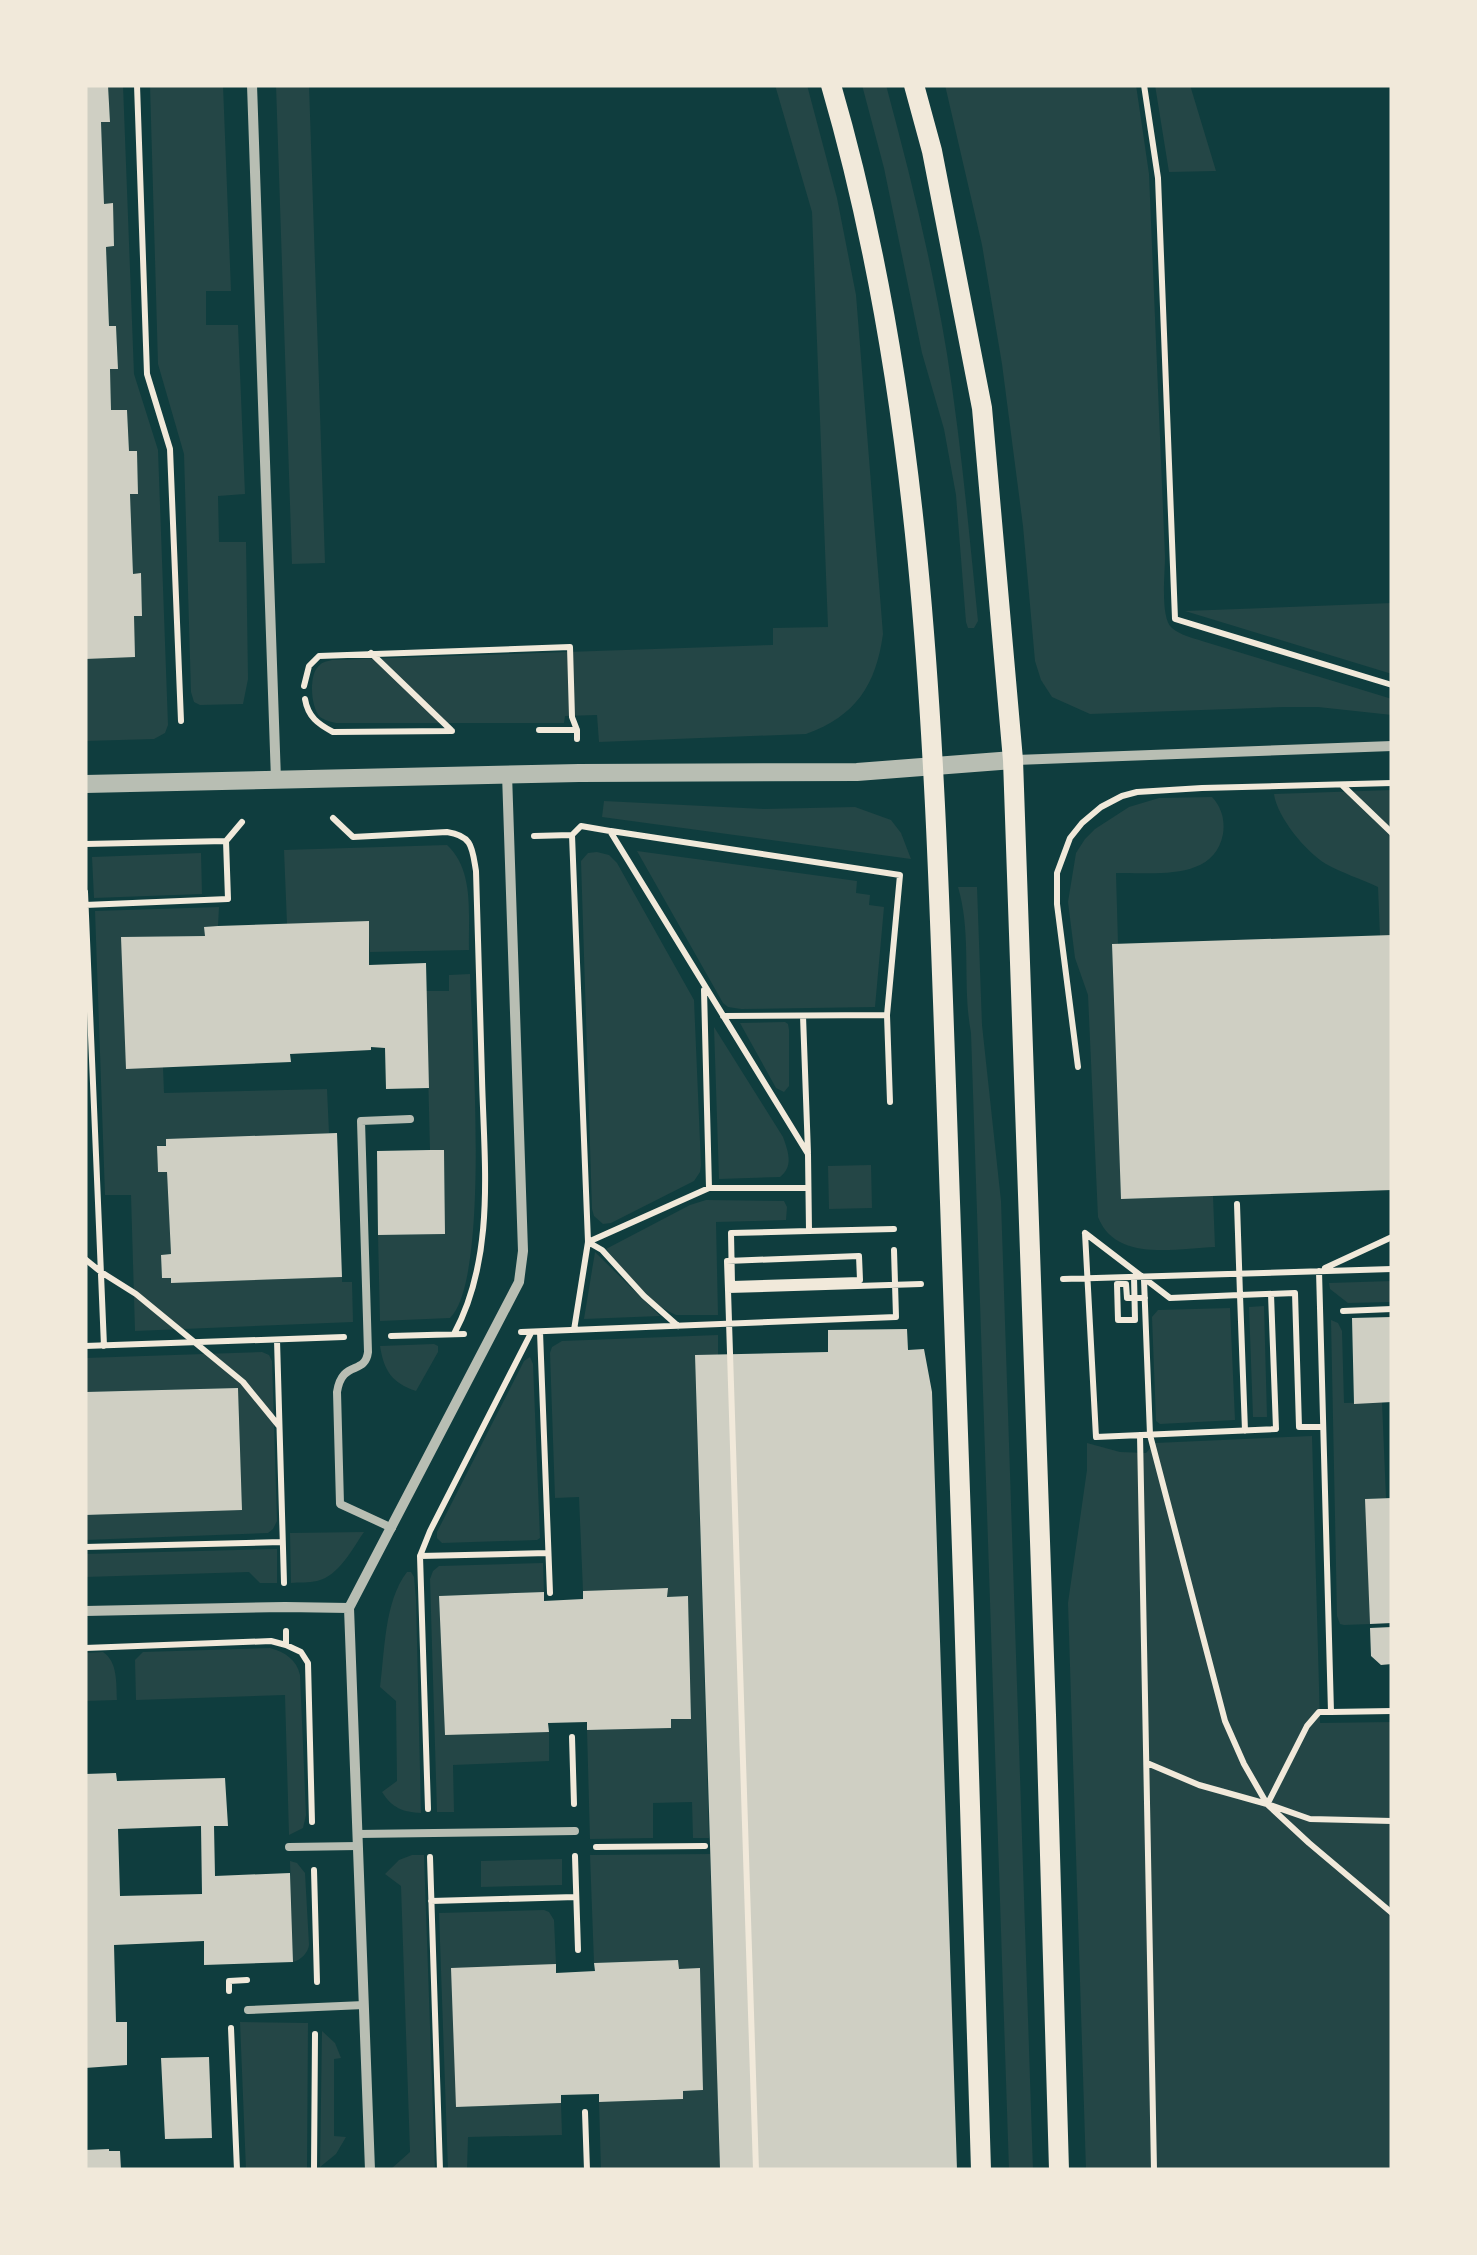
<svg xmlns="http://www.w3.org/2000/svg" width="1477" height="2255" viewBox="0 0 1477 2255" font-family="Merriweather,serif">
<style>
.green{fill:#244646}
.building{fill:#cfcfc3;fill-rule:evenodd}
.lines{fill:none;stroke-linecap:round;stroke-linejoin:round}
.path{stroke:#f1e9da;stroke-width:6}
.service{stroke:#b8beb3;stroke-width:8}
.minor{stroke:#b8beb3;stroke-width:10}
.tertiary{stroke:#b8beb3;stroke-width:18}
.secondary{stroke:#f1e9da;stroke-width:20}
</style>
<rect width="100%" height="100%" fill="#0f3d3e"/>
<path class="green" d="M 108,85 L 123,85 L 134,374 L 158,450 L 168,725 L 165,733 L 154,739 L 85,741 L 85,659 L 134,616 L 142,615 L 141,574 L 133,574 L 130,494 L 138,493 L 137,452 L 129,451 L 127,411 L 111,410 L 110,369 L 118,368 L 116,327 L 109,326 L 106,247 L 114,246 L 112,204 L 104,204 L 101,122 L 110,121 Z
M 150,85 L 223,85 L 231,291 L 206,291 L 206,325 L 238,325 L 245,494 L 218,496 L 219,542 L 246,542 L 248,679 L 243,704 L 200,705 L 194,702 L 191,692 L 184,454 L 158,364 Z
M 276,85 L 309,85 L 325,563 L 292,564 Z
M 775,85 L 807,85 L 837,198 L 856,295 L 883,634 C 876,685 856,716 806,734 L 599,742 L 597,715 L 565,716 L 564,723 L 336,723 C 331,722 324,720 320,717 C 311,708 309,678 317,668 C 322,662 324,662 332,660 L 773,645 L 773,628 L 828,627 L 812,212 Z
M 862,85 L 886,85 C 910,174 932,263 947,354 C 961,442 969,532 978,621 L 974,628 L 968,628 L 966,622 L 956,495 L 944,429 L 922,353 L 884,168 Z
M 945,85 L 1136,85 L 1149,174 L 1165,557 C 1165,574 1160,618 1172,628 C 1180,635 1193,638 1202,641 L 1392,699 L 1392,715 L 1318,707 L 1283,707 L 1090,714 L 1052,697 L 1041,680 L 1035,661 L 1023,526 L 1002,364 L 982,245 Z
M 1155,85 L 1190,85 L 1216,171 L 1169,172 Z
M 1392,603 L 1392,674 L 1185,611 Z
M 1392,790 L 1392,935 L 1380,936 L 1378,887 C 1361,879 1342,873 1326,864 C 1306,852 1277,817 1274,794 Z
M 1212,797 C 1222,808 1225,820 1223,834 C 1214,882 1153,872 1116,873 L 1118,944 L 1112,945 L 1121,1199 L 1213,1196 L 1215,1247 C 1177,1248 1116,1263 1098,1217 L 1088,995 L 1075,958 L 1068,902 L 1076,853 L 1085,839 L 1095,829 L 1129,807 L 1159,798 Z
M 604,801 L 764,809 L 855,807 L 891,820 L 901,833 L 911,859 L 602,817 Z
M 447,845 C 475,871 468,915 469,950 L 370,952 L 368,921 L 287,924 L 284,850 Z
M 637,851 L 857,881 L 856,893 L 870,895 L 869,905 L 884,907 L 875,1007 L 741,1009 L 728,1007 L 723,1003 Z
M 597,852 L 609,855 L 617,863 L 694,1000 L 701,1165 L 700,1172 L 694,1181 L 611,1223 L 603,1224 L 594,1216 L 592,1209 L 581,861 L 588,853 Z
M 201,853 L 202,894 L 94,898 L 92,857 Z
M 958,887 L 977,887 L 982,1025 L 1001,1201 L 1033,2170 L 1009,2170 L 971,1033 C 962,985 972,934 958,887 Z
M 219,907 L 218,926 L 205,927 L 205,936 L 121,938 L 163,1067 L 164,1093 L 327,1089 L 329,1133 L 157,1146 L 158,1172 L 167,1172 L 171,1254 L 161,1255 L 162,1278 L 171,1278 L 172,1283 L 342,1277 L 342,1282 L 352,1282 L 353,1322 L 135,1331 L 131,1195 L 105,1195 L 95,911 Z
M 470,974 C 472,1038 490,1279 450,1318 L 380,1321 L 378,1235 L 445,1234 L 444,1150 L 430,1150 L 426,991 L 449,991 L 449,975 Z
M 785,1022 L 788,1024 L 789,1030 L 789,1086 L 784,1092 L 776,1088 L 740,1023 Z
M 714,1027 L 783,1137 C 788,1151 794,1166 780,1177 L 719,1179 Z
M 871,1165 L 872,1208 L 829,1209 L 828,1166 Z
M 706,1200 L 784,1201 L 787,1207 L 786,1220 L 716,1222 L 718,1315 L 676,1315 C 647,1303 626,1272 606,1249 L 690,1205 Z
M 595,1252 L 660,1316 L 584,1319 Z
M 1392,1281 L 1392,1302 L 1348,1303 L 1330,1289 L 1329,1283 Z
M 1264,1306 L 1267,1417 L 1253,1417 L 1249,1307 Z
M 1230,1308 L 1235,1420 L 1160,1424 L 1156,1421 L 1152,1317 L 1158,1310 Z
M 1331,1320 L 1338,1323 L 1342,1331 L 1344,1403 L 1382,1402 L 1386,1498 L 1366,1499 L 1370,1624 L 1344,1625 L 1340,1624 L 1337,1616 Z
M 718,1335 L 718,1355 L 695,1356 L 709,1838 L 693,1838 L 692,1802 L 653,1803 L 653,1838 L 590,1839 L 587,1730 L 670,1728 L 671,1719 L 691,1718 L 688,1596 L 667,1597 L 667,1588 L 583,1591 L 579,1497 L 555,1498 L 550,1353 L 552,1347 L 562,1341 Z
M 434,1344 L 438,1346 L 438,1352 L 416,1391 C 392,1383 384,1371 380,1346 Z
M 262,1352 L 269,1355 L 272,1361 L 277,1521 L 273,1529 L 268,1533 L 85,1540 L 85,1515 L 242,1509 L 238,1388 L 85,1392 L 85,1358 Z
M 530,1357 L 533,1364 L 540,1538 L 537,1540 L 442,1543 L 437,1538 L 437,1532 L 524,1361 Z
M 1312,1436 L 1320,1723 L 1392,1722 L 1392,2170 L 1086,2170 L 1068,1603 L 1087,1470 L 1087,1443 L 1120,1452 L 1146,1453 L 1155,1443 Z
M 364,1532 C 352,1549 339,1576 317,1581 C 309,1583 299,1582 291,1583 L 290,1533 Z
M 277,1549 L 277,1583 L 260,1583 L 249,1572 L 85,1577 L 85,1554 Z
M 543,1563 L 544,1592 L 439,1596 L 445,1735 L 549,1732 L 549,1761 L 453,1765 L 454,1812 L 437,1812 L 430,1579 L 433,1571 L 439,1566 Z
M 407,1572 L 411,1572 L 414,1577 L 416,1599 L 421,1813 C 403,1812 392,1808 382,1792 L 397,1781 L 396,1701 L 380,1687 C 385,1651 384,1602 407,1572 Z
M 270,1648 C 285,1652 297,1660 300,1675 L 306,1815 L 303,1828 L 289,1835 L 285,1695 L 136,1700 L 135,1660 L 143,1652 Z
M 103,1652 C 118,1662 116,1683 117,1700 L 85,1701 L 85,1653 Z
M 710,1854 L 720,2170 L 601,2170 L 599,2102 L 683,2099 L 683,2091 L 703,2090 L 700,1969 L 679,1969 L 678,1960 L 594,1963 L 590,1855 Z
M 412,1855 L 424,1855 L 435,2170 L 391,2169 L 410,2152 L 401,1886 L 385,1874 L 399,1860 Z
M 562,1859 L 562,1885 L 481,1887 L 481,1861 Z
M 290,1861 L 297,1863 L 305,1873 L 309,1945 C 308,1953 301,1960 293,1962 Z
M 544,1910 L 549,1912 L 554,1920 L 556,1964 L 456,2107 L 561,2103 L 562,2135 L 468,2137 L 467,2170 L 448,2170 L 439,1913 Z
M 240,2022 L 308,2023 L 307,2170 L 246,2170 Z
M 322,2031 L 335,2043 L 341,2058 L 334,2059 L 334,2136 L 346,2137 L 336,2154 L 320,2167 Z"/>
<path class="building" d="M 85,85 L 108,85 L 110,122 L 101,122 L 104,204 L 113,203 L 114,246 L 106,247 L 109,326 L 116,326 L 118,369 L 110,369 L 111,410 L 127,410 L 129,451 L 137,451 L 138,494 L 130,494 L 133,574 L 141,573 L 142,616 L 134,616 L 135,657 L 85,659 Z
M 369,921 L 369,965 L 426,963 L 429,1088 L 386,1089 L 385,1048 L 371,1047 L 371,1050 L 290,1054 L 291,1062 L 126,1069 L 121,937 L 205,936 L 204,927 L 218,926 Z
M 1392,935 L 1392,1190 L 1121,1199 L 1112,944 Z
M 337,1133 L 342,1277 L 171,1283 L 171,1278 L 162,1278 L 161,1255 L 171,1254 L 167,1172 L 158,1172 L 157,1146 L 166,1146 L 166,1139 Z
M 430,1150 L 444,1150 L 445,1234 L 378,1235 L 377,1151 Z
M 1392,1317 L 1392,1402 L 1354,1404 L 1352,1318 Z
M 907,1329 L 908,1350 L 924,1349 L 932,1392 L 957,2170 L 720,2170 L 695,1355 L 828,1352 L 828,1330 Z
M 238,1388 L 242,1510 L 85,1515 L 85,1392 Z
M 1392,1498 L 1392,1623 L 1370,1624 L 1365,1499 Z
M 668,1588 L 667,1597 L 688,1596 L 691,1719 L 671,1719 L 671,1728 L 587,1730 L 587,1722 L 548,1723 L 549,1732 L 445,1735 L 439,1596 L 544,1592 L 544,1601 L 583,1599 L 583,1591 Z
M 1392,1627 L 1392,1664 L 1381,1665 L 1371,1656 L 1370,1628 Z
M 116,1773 L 117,1781 L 225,1778 L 228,1826 L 214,1826 L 215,1876 L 290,1873 L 293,1962 L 204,1965 L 204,1941 L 114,1945 L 116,2022 L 127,2022 L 127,2065 L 85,2068 L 85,1774 ZM 201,1826 L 202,1894 L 120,1896 L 118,1829 Z
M 678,1960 L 679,1969 L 700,1968 L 703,2090 L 683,2091 L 683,2099 L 599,2102 L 599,2094 L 561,2095 L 561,2103 L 456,2107 L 451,1968 L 556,1964 L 556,1973 L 595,1971 L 594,1963 Z
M 209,2057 L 212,2138 L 165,2139 L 161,2058 Z
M 109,2149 L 109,2151 L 120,2151 L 121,2170 L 85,2170 L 85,2150 Z"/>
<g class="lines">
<path class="path" d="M 137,85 L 147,374 L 170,449 L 181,721
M 1144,85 L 1158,178 L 1175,619 L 1392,685
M 371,653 L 451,730
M 304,686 L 309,666 L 319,656 L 570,647 L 572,717 L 577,730 L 577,739
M 305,699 C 308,717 318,724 333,732 L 452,731
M 539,730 L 577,730
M 1342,785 L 1392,833
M 333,818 L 353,837 L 447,832 C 473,836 472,848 476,871 C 478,940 480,1009 482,1078 C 484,1163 496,1256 454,1334
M 611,831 L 900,875 L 887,1015 L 890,1102
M 534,836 L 571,835
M 85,844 L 226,841 L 242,822
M 85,892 L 104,1346
M 85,905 L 228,899 L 226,841
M 704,990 L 709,1188
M 723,1016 L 887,1015
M 803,1016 L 808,1153
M 1078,1067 L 1057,904 L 1057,873 L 1070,838 L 1082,823 L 1101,807 L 1122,796 L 1137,792 L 1202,788 L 1392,783
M 1237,1204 L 1240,1295 L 1295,1293 L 1299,1427 L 1323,1427
M 809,1231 L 894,1229
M 1085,1233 L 1096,1437 L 1276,1429 L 1271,1294
M 1085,1233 L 1170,1298 L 1240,1295 L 1245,1431
M 588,1242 L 709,1188 L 808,1188
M 588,1242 L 602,1250 L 644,1296 L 678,1326
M 85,1259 L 101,1272 L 136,1294 L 243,1382 L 279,1426
M 1325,1268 L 1392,1237
M 1319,1271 L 1331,1712 L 1392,1711
M 1134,1277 L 1135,1320 L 1118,1320 L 1117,1284 L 1126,1284 L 1127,1298 L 1145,1298
M 1063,1279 L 1392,1269
M 1144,1280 L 1150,1435 L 1225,1721 L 1244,1764 L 1267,1804 L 1309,1843 L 1392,1913
M 1343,1311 L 1392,1309
M 574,1330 L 588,1242 L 572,835 L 581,826 L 610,831 L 808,1154 L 809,1231 L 731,1233 L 732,1284 L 860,1280 L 859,1256 L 727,1261 L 728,1290
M 521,1332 L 896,1317 L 894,1250
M 540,1332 L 550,1593
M 391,1336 L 464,1334
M 277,1340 L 284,1583
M 85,1346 L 344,1337
M 1140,1435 L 1154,2170
M 85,1547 L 282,1542
M 420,1556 L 548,1553
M 286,1631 L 286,1645 L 301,1652 L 308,1663 L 312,1822
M 85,1648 L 271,1641 L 286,1645
M 572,1737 L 574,1804
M 1147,1763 L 1199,1785 L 1267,1804 L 1310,1819 L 1392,1821
M 1268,1803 L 1307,1726 L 1319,1712 L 1331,1712
M 428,1809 L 420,1556 L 430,1531 L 531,1333
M 596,1847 L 705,1846
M 575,1856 L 578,1950
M 430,1857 L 440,2170
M 314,1870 L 317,1982
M 431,1901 L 576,1897
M 229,1991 L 229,1981 L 247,1980
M 231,2028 L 237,2170
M 585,2112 L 587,2170
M 314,2170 L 315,2034
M 756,2170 L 728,1290 L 921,1284"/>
<path class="service" d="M 392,1528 L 340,1504 L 337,1392 C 342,1359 365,1376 368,1352 L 361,1121 L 410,1119
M 358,1834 L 575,1831
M 289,1847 L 358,1846
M 248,2010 L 364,2005"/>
<path class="minor" d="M 252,85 L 276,780
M 1014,760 L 1392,746
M 85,1611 L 285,1607 L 349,1608
M 370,2170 L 349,1608 L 519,1282 L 523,1251 L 507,774"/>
<path class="tertiary" d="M 85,784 L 579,773 L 857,772 L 1013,760"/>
<path class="secondary" d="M 831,85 C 926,411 934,749 946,1086 C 960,1447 970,1809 981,2170
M 914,85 L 932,151 L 982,408 L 1013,760 L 1046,1715 L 1059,2170"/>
</g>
<rect width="1477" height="2255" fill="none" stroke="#f1e9da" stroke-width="175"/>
</svg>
